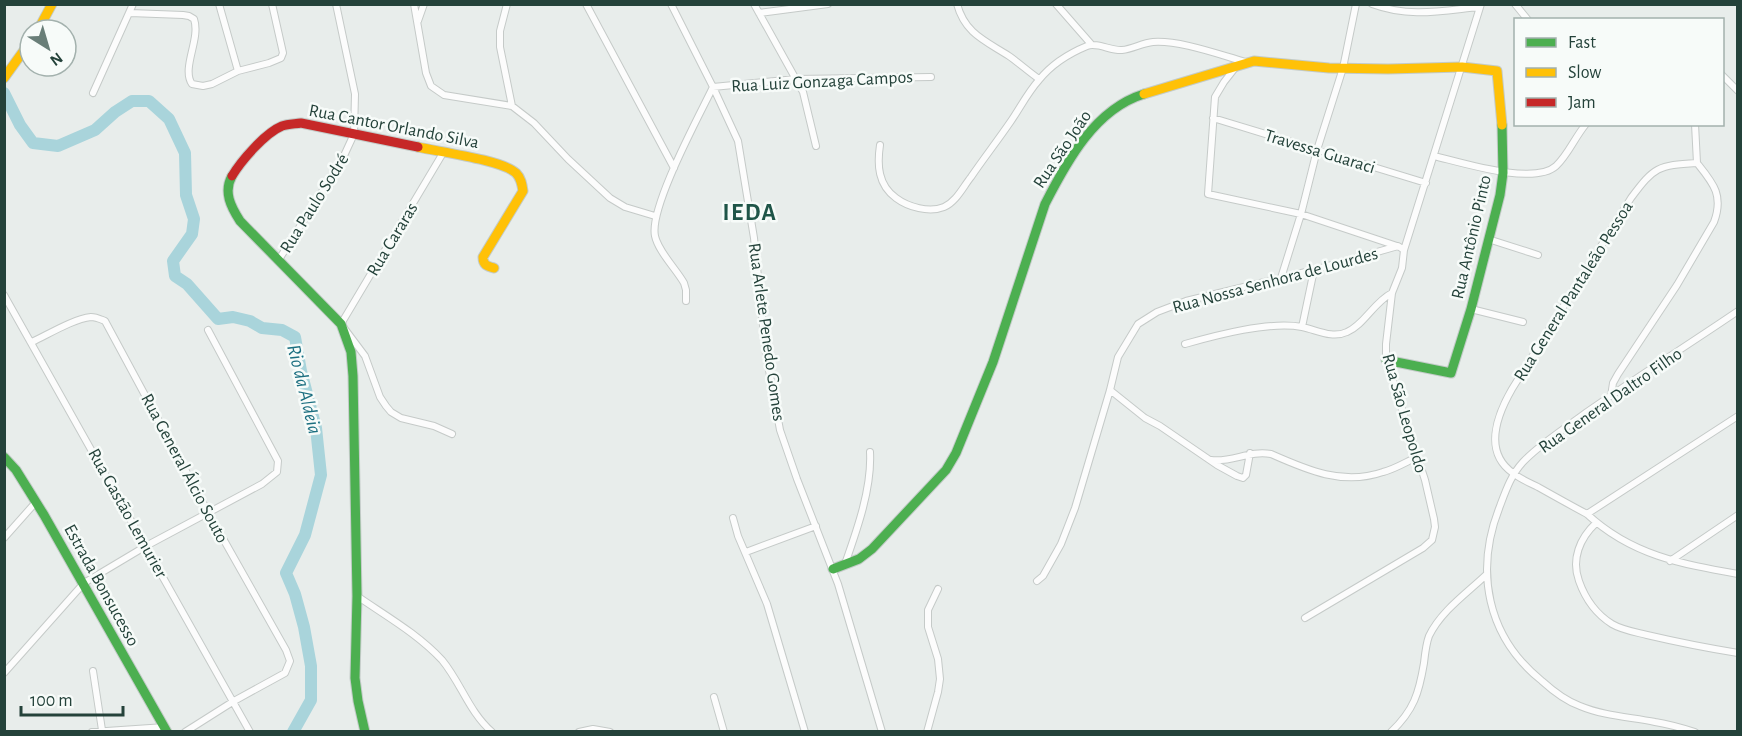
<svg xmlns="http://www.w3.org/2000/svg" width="1742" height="736" viewBox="0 0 1742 736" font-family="'Alegreya Sans',sans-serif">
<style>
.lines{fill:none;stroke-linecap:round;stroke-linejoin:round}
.river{stroke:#a9d4db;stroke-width:12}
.street-casing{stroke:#c5cac8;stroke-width:8}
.fast-casing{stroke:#c3cbc8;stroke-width:11}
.slow-casing{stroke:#c3cbc8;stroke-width:11}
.jam-casing{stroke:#c3cbc8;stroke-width:11}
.street{stroke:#fcfcfc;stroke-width:6}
.fast{stroke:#4caf50;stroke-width:9}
.slow{stroke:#ffc107;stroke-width:9}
.jam{stroke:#c62828;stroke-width:9}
.labels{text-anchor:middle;stroke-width:5;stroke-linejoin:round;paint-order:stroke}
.street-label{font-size:18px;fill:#24423a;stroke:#f7fbf9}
.water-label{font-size:20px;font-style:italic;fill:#1c6f80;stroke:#f7fbf9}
.district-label{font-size:24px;font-weight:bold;letter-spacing:1.5px;fill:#1f5548;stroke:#f7fbf9}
</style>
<rect width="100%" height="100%" fill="#e8edeb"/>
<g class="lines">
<path class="river" d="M 4,93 L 20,125 L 33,143 L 58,146 L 95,130 L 115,112 L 132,101 L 149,101 L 169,119 L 185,153 L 186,195 L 194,219 L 192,234 L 173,261 L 175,276 L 187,284 L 218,319 L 233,317 L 250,321 L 262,328 L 282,330 L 295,337 L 301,371 L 316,428 L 321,475 L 305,535 L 286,573 L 295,594 L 304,627 L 311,666 L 311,700 L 293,732"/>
<g class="street-casing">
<path id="street" d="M 219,4 L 238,71
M 414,4 L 426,73 L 431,86 L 444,95 L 512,106 L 534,123 L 568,159 L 610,198 L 625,207 L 655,216
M 507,4 L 500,31 L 500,47 L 512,106
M 586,4 L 674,168
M 671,4 L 713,87 L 738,141 L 754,238 L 766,354 L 780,430 L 797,479 L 838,584 L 882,732
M 754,4 L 803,92 L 816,146
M 957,4 C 965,34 986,41 1009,56 C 1019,63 1029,72 1039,79
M 1056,4 L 1091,44
M 1372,4 C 1410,18 1440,11 1479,7
M 1515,4 L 1528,20
M 130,13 L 183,15 L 189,16 L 194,19 C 201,39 181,68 192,84 L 203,86 L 212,84 L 238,71 L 269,63 L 281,58 L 283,53 L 272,4
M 759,13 L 828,4
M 418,21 L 424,4
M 1235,68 L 1224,82 L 1215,97 L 1208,194 L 1301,214 L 1397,246
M 1722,75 L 1738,91
M 93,93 L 133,4
M 1213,118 L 1426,183
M 1695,124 L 1697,163
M 880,145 C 877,165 878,185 896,198 C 908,207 929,213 944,207 C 956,202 963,187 971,177 C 984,158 998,140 1011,121 C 1020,108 1028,92 1039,80 C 1051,65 1070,53 1087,46 C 1097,42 1111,51 1122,50 C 1133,49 1142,43 1153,42 C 1180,40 1220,55 1246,62
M 443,153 L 341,324 L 365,356 L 380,397 L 386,406 L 391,412 L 401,418 L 434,426 L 452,434
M 1434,156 C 1460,162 1534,186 1556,166 C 1568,155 1575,137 1586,124
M 1488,239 L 1538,255
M 278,261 L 342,160 L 354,134 L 355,94 L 336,4
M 1281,278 L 1301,214 L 1317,150 L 1343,68 L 1356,4
M 4,295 L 250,732
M 686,301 L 686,290 L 684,283 C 676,269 658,251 655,236 C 649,208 699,116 713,87 L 796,79 L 931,77
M 1471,309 L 1523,322
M 1302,327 L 1314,270
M 32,342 C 49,334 73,319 91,317 C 96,317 100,319 105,321 L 208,512 L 286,650 L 290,661 L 285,673 L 234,701 L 185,732
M 1185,344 C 1217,335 1269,321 1302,327 C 1317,330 1332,339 1347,332 C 1364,325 1374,302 1392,293
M 1110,390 L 1145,418 L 1160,426 L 1217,465 L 1237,476 L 1243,478 L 1246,475 L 1250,453
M 1611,396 L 1613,383 L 1618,374 L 1677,285 L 1714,222 C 1724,195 1713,183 1697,163 C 1658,165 1654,167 1631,198 L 1512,389 C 1497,415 1483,452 1513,473 C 1520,479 1530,483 1538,487 C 1554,496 1570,505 1587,514 C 1631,555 1681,564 1738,574
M 1211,460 C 1232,463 1249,450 1271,454 C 1307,470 1343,486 1383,472 C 1395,469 1406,462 1417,457
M 1587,514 L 1738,416
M 733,518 L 738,536 L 767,604 L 805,732
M 1596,523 C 1580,538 1571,559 1579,581 C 1585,598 1596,614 1612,624 C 1622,630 1635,632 1647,635 C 1677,642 1707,648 1738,653
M 4,538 L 36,502
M 746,552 L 816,526
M 1670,561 L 1738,515
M 845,564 C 857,530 872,488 870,452
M 1037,581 L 1043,576 L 1061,544 L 1075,508 L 1110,390 L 1118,357 L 1138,324 L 1157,312 L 1186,301 L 1314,270 L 1398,246 L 1404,250
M 357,596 C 386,616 418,634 442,660 C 461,683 469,712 492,732
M 1305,618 L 1423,548 L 1432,540 L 1435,527 L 1434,519 L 1425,480 L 1386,360 L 1386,344 L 1392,293 L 1402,268 L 1404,250 L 1481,4
M 93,671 L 102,730
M 4,673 L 84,583 L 146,546 L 262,484 L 277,472 L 278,461 L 208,330
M 714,697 L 724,732
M 92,732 L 165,727
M 579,732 L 593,729 L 610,732
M 927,732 L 938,692 L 940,679 L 938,659 L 928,627 L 928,610 L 938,589
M 1391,732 C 1414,710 1419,693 1424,663 C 1425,654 1426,644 1429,636 C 1441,611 1467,593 1486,575
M 1695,732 C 1682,728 1668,724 1655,722 C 1630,717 1604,716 1580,706 C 1566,701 1553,691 1542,681 C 1487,637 1474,571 1500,506 C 1506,490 1511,475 1523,462 C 1541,443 1566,428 1587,412 C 1637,377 1688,345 1738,311"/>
</g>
<g class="fast-casing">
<path id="fast" d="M 232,176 C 223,192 231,207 240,221 L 341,324 L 351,352 L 353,376 L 357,596 L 355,678 L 358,701 L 365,732
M 1386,360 L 1451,373 L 1471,309 L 1500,195 L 1503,173 L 1502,125
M 4,457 L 16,470 L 44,515 L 167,732
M 833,569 L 859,559 L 872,549 L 946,470 L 956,453 L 993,362 L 1045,204 C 1067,161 1095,109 1144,94"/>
</g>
<g class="slow-casing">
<path id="slow" d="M 38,30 L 52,4
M 4,78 L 30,42
M 1144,94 L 1254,61 L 1329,68 L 1388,69 L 1462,67 L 1497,71 L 1502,125
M 418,147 C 440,152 502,160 516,173 C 521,178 522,184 523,191 L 483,257 C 483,265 487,266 494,268"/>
</g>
<g class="jam-casing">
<path id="jam" d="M 232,176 C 241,161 265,133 282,126 C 288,124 295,124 301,123 L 418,147"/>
</g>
<use href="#street" class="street"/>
<use href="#fast" class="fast"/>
<use href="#slow" class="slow"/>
<use href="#jam" class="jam"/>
</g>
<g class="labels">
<g class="street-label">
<text transform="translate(822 81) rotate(-3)" y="6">Rua Luiz Gonzaga Campos</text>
<text transform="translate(394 126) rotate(11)" y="6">Rua Cantor Orlando Silva</text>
<text transform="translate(1062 149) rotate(-56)" y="6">Rua São João</text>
<text transform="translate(1320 151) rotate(17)" y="6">Travessa Guaraci</text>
<text transform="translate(314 203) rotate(-58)" y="6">Rua Paulo Sodré</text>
<text transform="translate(1471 237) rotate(-77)" y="6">Rua Antônio Pinto</text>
<text transform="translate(392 239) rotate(-59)" y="6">Rua Cararas</text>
<text transform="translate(1275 280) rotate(-15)" y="6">Rua Nossa Senhora de Lourdes</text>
<text transform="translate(1573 291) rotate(-58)" y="6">Rua General Pantaleão Pessoa</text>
<text transform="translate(767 332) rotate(82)" y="6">Rua Arlete Penedo Gomes</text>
<text transform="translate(1610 400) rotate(-35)" y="6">Rua General Daltro Filho</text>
<text transform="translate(1405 413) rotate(74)" y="6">Rua São Leopoldo</text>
<text transform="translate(185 468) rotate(62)" y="6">Rua General Álcio Souto</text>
<text transform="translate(128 513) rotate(61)" y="6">Rua Gastão Lemurier</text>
<text transform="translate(102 585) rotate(61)" y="6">Estrada Bonsucesso</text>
</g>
<g class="water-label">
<text transform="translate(305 389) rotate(76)" y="7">Rio da Aldeia</text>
</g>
<g class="district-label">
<text x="750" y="220">IEDA</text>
</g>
</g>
<rect width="1742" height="736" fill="none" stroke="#24423a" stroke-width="12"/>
<rect x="1514" y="18" width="210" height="108" fill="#f7fbf9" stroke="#a3b1ad" stroke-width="1.5"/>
<rect x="1526" y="38" width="30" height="9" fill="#4caf50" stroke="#a3b1ad" stroke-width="1.5"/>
<text x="1568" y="48" font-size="18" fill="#24423a">Fast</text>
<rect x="1526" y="68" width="30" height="9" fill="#ffc107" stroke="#a3b1ad" stroke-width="1.5"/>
<text x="1568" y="78" font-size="18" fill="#24423a">Slow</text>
<rect x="1526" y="98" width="30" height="9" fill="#c62828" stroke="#a3b1ad" stroke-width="1.5"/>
<text x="1568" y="108" font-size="18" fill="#24423a">Jam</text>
<g transform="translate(48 48) rotate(143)"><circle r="28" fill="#f7fbf9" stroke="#a3b1ad" stroke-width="1.5"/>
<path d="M0-4.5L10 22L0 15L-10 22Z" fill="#697e78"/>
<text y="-9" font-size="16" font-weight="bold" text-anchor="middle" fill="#24423a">N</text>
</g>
<path d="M21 706v9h102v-9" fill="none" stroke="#24423a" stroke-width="3"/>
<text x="30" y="706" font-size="18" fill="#24423a" stroke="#f7fbf9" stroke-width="4.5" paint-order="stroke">100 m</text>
</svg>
